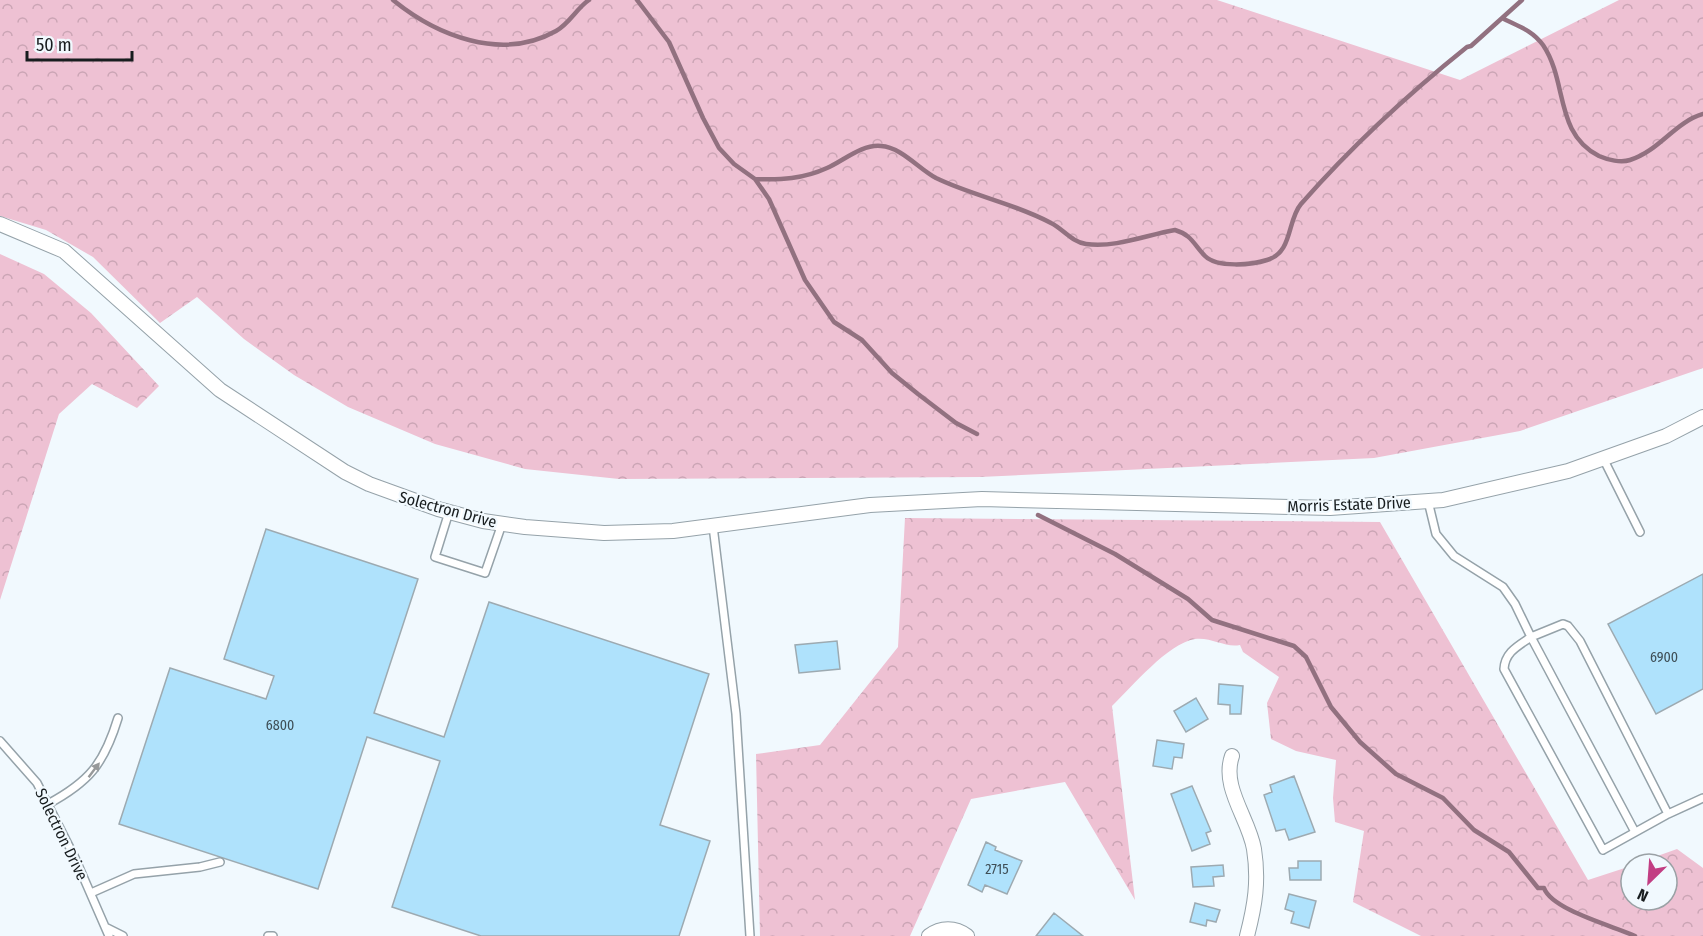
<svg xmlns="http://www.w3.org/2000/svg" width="1703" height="936" viewBox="0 0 1703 936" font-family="'Fira Sans Condensed',sans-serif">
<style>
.forest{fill:url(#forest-crowns)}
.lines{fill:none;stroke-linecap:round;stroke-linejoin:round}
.stream{stroke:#927180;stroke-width:4.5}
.building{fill:#afe2fc;stroke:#9daab1;stroke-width:1.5}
.service-casing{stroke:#95a2a9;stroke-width:10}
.minor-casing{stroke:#95a2a9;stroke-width:16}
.service{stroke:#fff;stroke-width:7}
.minor{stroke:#fff;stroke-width:14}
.oneway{fill:#97999a}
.labels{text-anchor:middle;stroke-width:4.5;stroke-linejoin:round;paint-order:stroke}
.number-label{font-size:14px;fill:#3e4e56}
.street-label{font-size:16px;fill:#181d1f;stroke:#f1f9fe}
</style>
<defs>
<pattern id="forest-crowns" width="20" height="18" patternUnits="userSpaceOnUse" patternTransform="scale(1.5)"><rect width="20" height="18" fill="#eec1d3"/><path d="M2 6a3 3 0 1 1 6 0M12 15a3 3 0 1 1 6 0" fill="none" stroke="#cba5b5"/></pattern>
</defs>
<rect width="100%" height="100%" fill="#f1f9fe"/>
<path class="forest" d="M 0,0 L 1217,0 L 1460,80 L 1619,0 L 1703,0 L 1703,368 L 1520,431 L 1374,458 L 980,477 L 619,479 L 525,469 L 435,444 L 348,407 L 294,375 L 244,339 L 197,297 L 160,323 L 93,257 L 46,230 L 0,216 Z
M 0,254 L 44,274 L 91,313 L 159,386 L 137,408 L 92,384 L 59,414 L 0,600 Z
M 905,518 L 1380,522 L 1588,880 L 1631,866 L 1631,900 L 1667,900 L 1667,864 L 1635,864 L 1677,849 L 1703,868 L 1703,936 L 1421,936 L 1353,902 L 1364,831 L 1335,822 L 1333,798 L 1336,760 L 1296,751 L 1271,739 L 1267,703 L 1279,677 L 1243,652 L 1240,645 C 1225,648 1212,637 1195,639 C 1167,644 1133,686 1112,706 L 1135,900 L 1065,782 L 971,799 L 910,936 L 760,936 L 756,754 L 820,745 L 898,647 Z"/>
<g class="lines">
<path class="stream" d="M 393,0 C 436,35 501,62 556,31 C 569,24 577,8 589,0
M 637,0 L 669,42 L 703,118 L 719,148 L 734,164 L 755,179 L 769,199 L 805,280 L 834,322 L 862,340 L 892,373 L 918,394 L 956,423 L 977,434
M 1502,18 C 1518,26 1532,30 1543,45 C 1568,82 1554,133 1599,156 C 1608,160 1621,163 1630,160 C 1659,151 1675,122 1703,114
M 755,179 C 781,180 803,179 827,168 C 843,161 862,144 881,146 C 901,147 919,169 936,178 C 973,196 1014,203 1051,223 C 1063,229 1072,242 1086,244 C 1116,248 1146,235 1175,230 C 1192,235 1194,245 1205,256 C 1217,268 1252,265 1267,260 C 1293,253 1287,220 1301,204 C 1351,147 1407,95 1467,47 L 1471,46 L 1522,0
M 1038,515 L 1115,554 L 1188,599 L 1212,620 L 1294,646 L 1306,657 L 1331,707 L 1360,742 L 1396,774 L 1443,798 L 1474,830 L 1509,852 L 1538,888 L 1544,888 C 1552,910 1613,926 1635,936"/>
</g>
<path class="building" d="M 266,529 L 418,579 L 374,713 L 444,737 L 489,602 L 709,674 L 660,825 L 710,841 L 679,936 L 481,936 L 392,907 L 440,761 L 367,737 L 318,889 L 119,824 L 170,668 L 266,699 L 274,676 L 224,659 Z
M 1703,574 L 1703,689 L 1656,714 L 1608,624 Z
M 837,641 L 840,669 L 799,673 L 795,645 Z
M 1219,684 L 1243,686 L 1241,714 L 1230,714 L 1230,705 L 1218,704 Z
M 1196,698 L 1208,719 L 1186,732 L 1174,711 Z
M 1157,740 L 1184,744 L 1182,758 L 1174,757 L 1172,769 L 1153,766 Z
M 1294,776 L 1315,832 L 1289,840 L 1285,829 L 1276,831 L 1264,795 L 1272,792 L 1270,785 Z
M 1192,786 L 1211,831 L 1206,833 L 1210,844 L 1192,851 L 1171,794 Z
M 986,842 L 996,847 L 995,850 L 1022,861 L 1007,894 L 985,885 L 982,892 L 968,885 Z
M 1298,861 L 1321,861 L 1321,880 L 1290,880 L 1289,868 L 1298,868 Z
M 1223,865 L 1224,876 L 1213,877 L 1214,886 L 1193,887 L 1191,867 Z
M 1289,894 L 1316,901 L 1309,928 L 1291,923 L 1294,912 L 1285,909 Z
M 1195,903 L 1220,910 L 1216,922 L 1207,920 L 1206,926 L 1190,922 Z
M 1054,913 L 1083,936 L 1036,936 Z"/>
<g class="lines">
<g class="service-casing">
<path id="service" d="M 1603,458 L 1640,532
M 1428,501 L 1436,534 L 1454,556 L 1503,587 L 1515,604 L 1531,637 L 1563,624 L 1568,626 L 1580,641 L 1668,814 L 1703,798
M 449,512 L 435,557 L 485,573 L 502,524
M 713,526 L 736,714 L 750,936
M 0,741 L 37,783 L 75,858 L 109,936
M 48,804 C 89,782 104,764 118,718
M 1635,832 L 1531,637 C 1518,646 1505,652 1504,669 L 1603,850 L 1668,814
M 91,893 L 134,874 L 200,867 L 220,862
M 107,928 L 123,936
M 268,936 L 273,936"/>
</g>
<g class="minor-casing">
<path id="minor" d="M 0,224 L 64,251 L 220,390 L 345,472 L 369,484 L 438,509 L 483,521 L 525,527 L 604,533 L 673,531 L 870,505 L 982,499 L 1330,508 L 1443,500 L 1568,471 L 1666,436 L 1703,417
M 1232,756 C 1221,787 1249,819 1254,849 C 1259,881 1255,905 1247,936
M 929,936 C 941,927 955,927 967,936"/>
</g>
<use href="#service" class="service"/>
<use href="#minor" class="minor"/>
</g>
<defs><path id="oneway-solid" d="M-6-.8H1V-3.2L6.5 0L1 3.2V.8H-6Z" transform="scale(1.5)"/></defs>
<use class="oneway" href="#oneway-solid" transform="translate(94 770) rotate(-53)"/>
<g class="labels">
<g class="number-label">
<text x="1664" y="662">6900</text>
<text x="280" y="730">6800</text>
<text x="997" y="874">2715</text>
</g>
<g class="street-label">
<text transform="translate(1349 504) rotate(-2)" y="6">Morris Estate Drive</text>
<text transform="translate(448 509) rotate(15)" y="6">Solectron Drive</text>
<text transform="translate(62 834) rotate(64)" y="6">Solectron Drive</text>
</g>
</g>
<g transform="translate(1649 882) rotate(205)"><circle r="28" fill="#f1f9fe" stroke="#9aa1a5" stroke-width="1.5"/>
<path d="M0-4.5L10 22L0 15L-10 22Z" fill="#c23e83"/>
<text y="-9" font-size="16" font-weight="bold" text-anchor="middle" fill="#181d1f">N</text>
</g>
<path d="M27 51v9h105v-9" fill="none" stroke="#181d1f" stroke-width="3"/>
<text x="36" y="51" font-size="18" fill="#181d1f" stroke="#f1f9fe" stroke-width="4.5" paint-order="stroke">50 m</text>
</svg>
